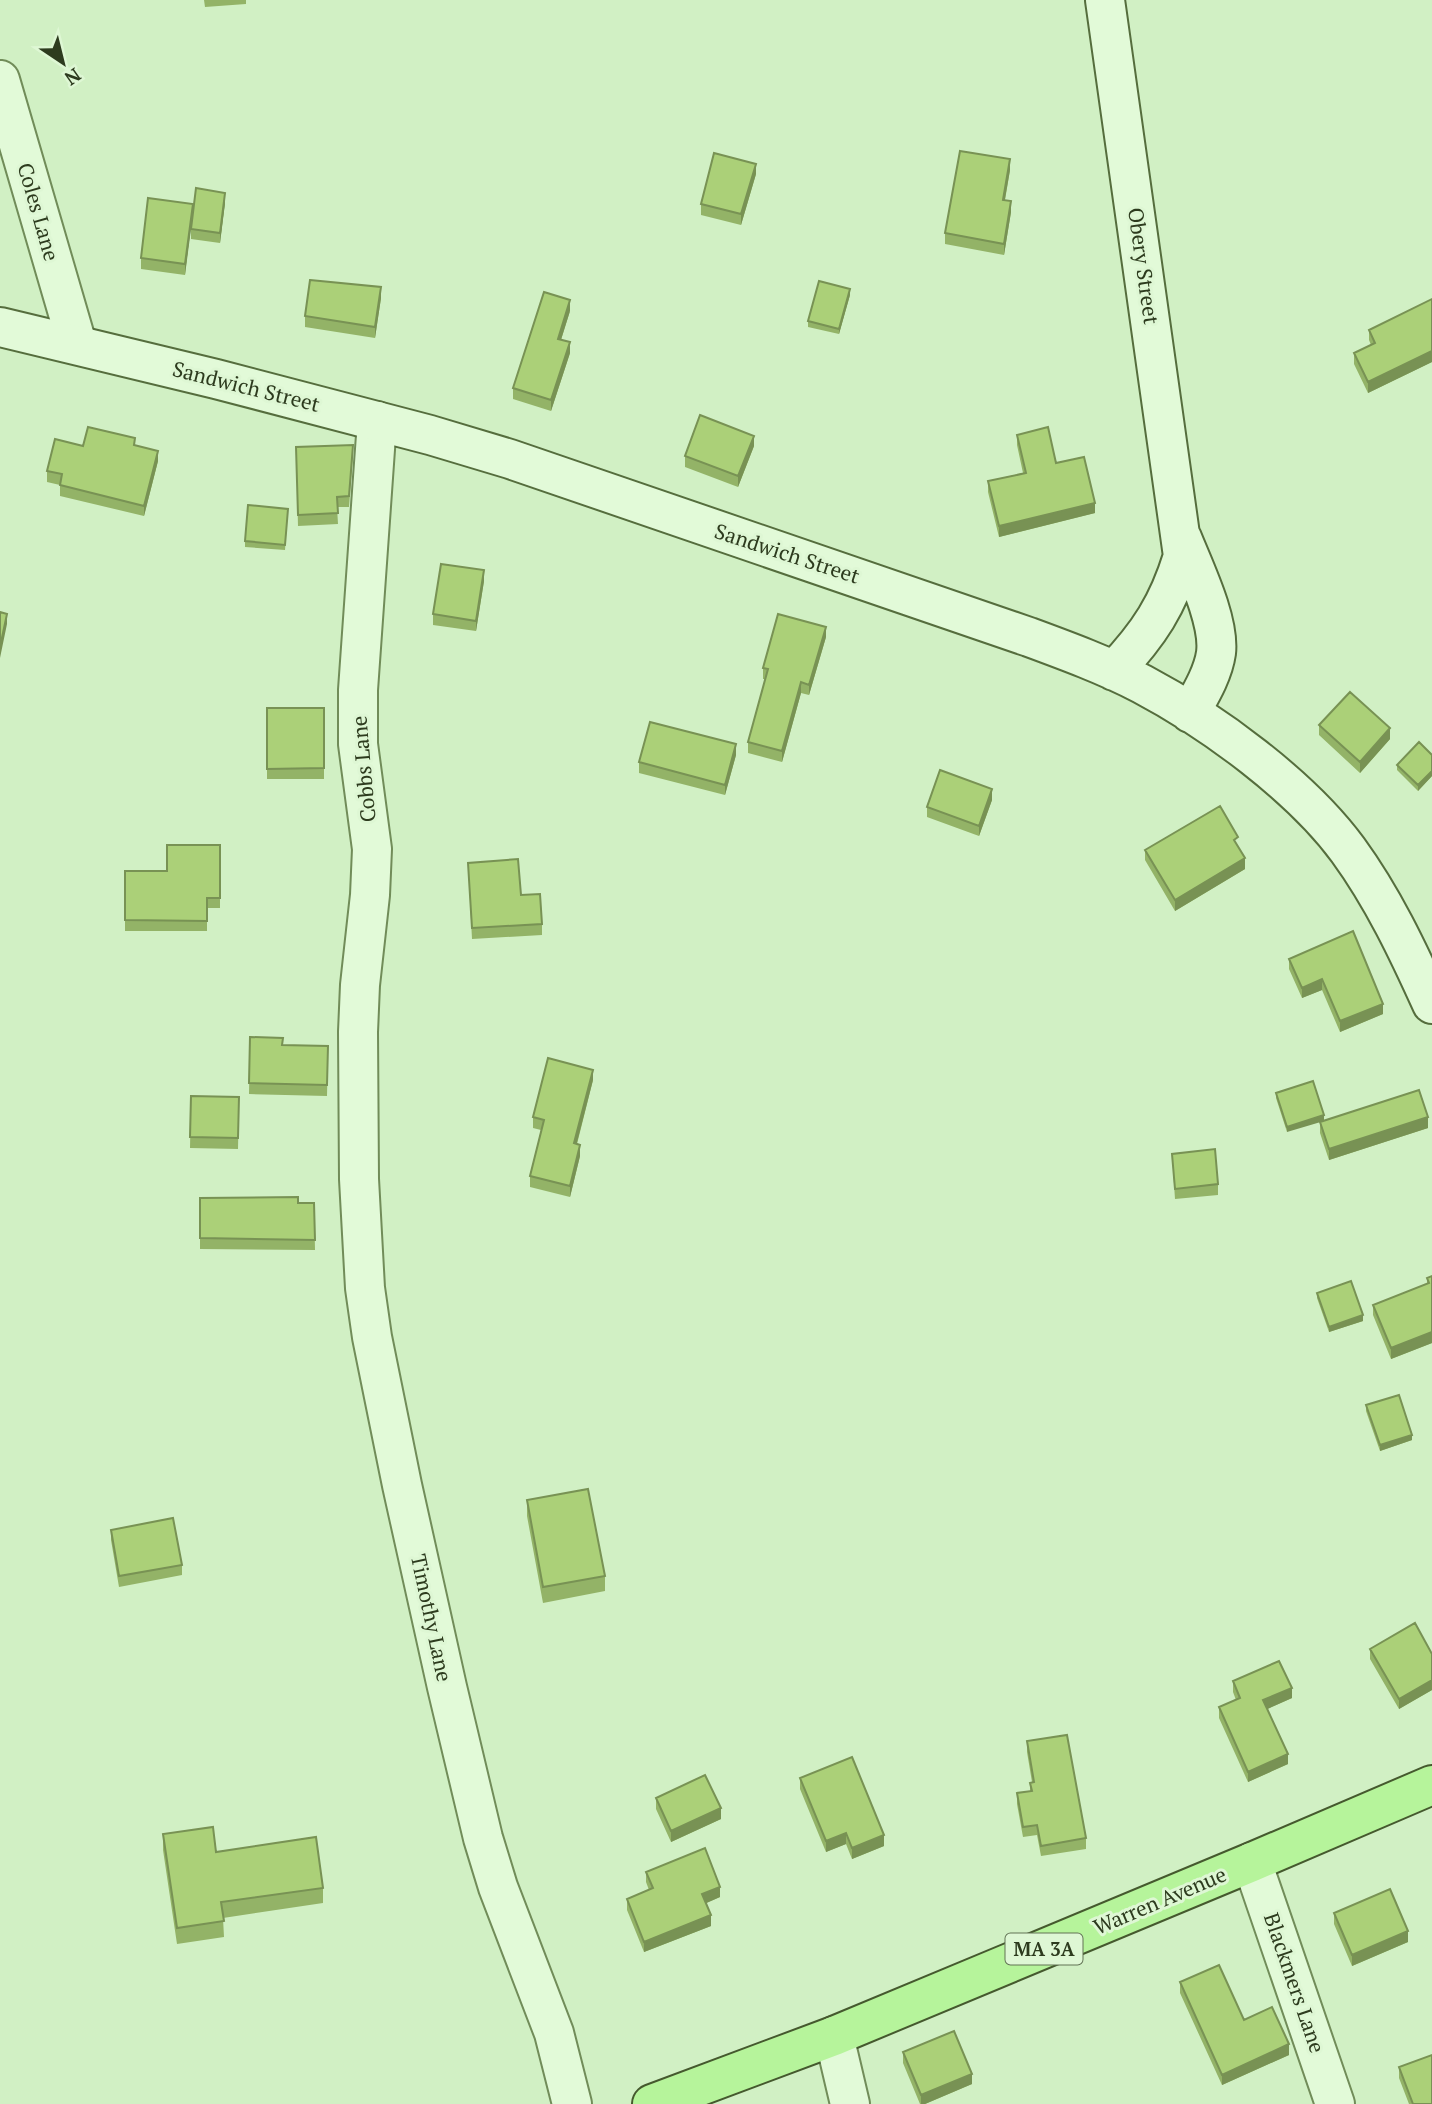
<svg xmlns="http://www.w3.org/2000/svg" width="1432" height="2104" viewBox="0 0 1432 2104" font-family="'PT Serif',serif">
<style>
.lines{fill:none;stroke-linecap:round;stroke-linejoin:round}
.street-casing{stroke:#718c59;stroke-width:42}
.secondary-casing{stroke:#556d3d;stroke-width:42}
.primary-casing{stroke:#45592e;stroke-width:42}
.street{stroke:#e2fad8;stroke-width:38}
.secondary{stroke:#e2fad8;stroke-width:38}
.primary{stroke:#b6f49b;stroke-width:38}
.wall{fill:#93b367}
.shaded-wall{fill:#789254}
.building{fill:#abd078;stroke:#789254;stroke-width:2}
.labels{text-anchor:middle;stroke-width:6;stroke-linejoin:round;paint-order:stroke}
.shield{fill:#def7d4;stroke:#627355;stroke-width:2}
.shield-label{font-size:19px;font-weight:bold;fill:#2d3b1e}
.street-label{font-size:21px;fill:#2d3b1e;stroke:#def7d4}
</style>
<rect width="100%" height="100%" fill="#d1f0c4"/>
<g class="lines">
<g class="street-casing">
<path id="street" d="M 0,80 L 77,344
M 377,421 L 358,690 L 358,744 L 372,849 L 370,895 L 360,985 L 358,1032 L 359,1179 L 365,1288 L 372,1337 L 402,1485 L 447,1687 L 483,1838 L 498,1887 L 554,2033 L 572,2104
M 1252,1862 L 1335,2104
M 834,2036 L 850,2104"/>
</g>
<g class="secondary-casing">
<path id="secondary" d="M 1105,0 L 1183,556 C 1168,605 1149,634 1114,671
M 0,327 L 216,379 L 430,435 L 510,459 L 1029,637 C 1067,651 1105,665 1142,684 C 1212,721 1301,786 1348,850 C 1383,898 1408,951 1432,1004
M 1182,538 C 1194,568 1220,621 1216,653 C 1213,674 1200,695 1190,713"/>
</g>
<g class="primary-casing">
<path id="primary" d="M 652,2104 L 834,2036 L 1252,1862 L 1432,1785"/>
</g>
<use href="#street" class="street"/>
<use href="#secondary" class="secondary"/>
<use href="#primary" class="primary"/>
</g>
<path class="wall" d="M 204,0 L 246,0 L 246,4 L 205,7 Z
M 1010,170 L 1005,200 L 1011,212 L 1004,255 L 945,244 L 945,233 Z
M 756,174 L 741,225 L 701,215 L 701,204 Z
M 225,203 L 220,243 L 191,239 L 191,229 Z
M 193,204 L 185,275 L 141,269 L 141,258 Z
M 850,295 L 839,334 L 808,327 L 808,321 Z
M 381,298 L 375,338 L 305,327 L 305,316 Z
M 1432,299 L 1432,362 L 1368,393 L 1354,364 L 1354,353 L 1371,345 L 1369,340 L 1369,330 Z
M 570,311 L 561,340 L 570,353 L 551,411 L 513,399 L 513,388 Z
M 1017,435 L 1056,463 L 1095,513 L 999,537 L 988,492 L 988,481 L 1023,473 L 1017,445 Z
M 83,446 L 135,446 L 158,461 L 144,516 L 60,496 L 60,485 L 47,482 L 47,471 Z
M 754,446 L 738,487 L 685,467 L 685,456 Z
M 296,447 L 353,455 L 349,507 L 337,507 L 338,524 L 298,526 Z
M 288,509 L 285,550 L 245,547 L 245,541 Z
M 484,581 L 476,631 L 433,625 L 433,614 Z
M 826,637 L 809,695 L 801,693 L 782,762 L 748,753 L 748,742 L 765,679 L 763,679 L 763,668 Z
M 267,708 L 324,708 L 324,779 L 267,779 Z
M 1319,725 L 1390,739 L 1360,773 L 1319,735 Z
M 736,755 L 725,795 L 639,773 L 639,762 Z
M 1432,755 L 1432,776 L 1418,791 L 1397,770 L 1397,765 Z
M 992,800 L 979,836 L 927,817 L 927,807 Z
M 220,845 L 220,908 L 207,908 L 207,931 L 125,931 L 125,871 L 167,871 Z
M 1238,847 L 1245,869 L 1175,911 L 1145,860 L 1145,850 Z
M 468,863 L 521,895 L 542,924 L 542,935 L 472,939 Z
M 1289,959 L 1383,1014 L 1340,1032 L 1322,990 L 1302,998 L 1289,969 Z
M 250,1037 L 282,1045 L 328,1046 L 327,1096 L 249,1094 Z
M 593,1080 L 577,1144 L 580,1156 L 570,1197 L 530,1187 L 530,1176 L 541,1130 L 533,1128 L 533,1117 Z
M 1313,1081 L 1287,1132 L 1276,1098 L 1276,1093 Z
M 191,1096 L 239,1097 L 238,1149 L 190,1148 Z
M 1320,1122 L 1428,1128 L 1329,1160 L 1320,1133 Z
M 1172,1154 L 1218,1184 L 1218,1195 L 1175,1199 Z
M 200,1198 L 314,1203 L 315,1250 L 200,1249 Z
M 1432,1276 L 1432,1343 L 1391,1359 L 1373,1315 L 1373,1305 L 1427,1284 L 1427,1278 Z
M 1317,1293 L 1363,1321 L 1329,1332 L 1317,1298 Z
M 1366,1405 L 1412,1440 L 1380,1451 L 1366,1411 Z
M 527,1500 L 605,1576 L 605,1591 L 543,1603 L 527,1516 Z
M 111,1530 L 182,1565 L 182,1575 L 119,1587 L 111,1540 Z
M 1370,1649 L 1432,1654 L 1432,1690 L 1399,1709 L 1370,1659 Z
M 1233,1681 L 1292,1698 L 1267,1709 L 1288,1764 L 1248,1782 L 1219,1718 L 1219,1707 L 1236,1700 L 1233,1692 Z
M 1027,1741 L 1086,1838 L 1086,1849 L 1041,1856 L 1037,1835 L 1023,1837 L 1017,1804 L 1017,1793 L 1030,1791 L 1030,1783 L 1032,1782 L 1027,1752 Z
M 800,1778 L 884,1846 L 852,1859 L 846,1844 L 826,1852 L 800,1789 Z
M 656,1798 L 721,1819 L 671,1842 L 656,1809 Z
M 163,1834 L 323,1888 L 323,1903 L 223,1918 L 224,1937 L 177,1944 L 163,1850 Z
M 646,1872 L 720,1897 L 706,1903 L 711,1926 L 644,1952 L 627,1910 L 627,1899 L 649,1890 L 646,1882 Z
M 1334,1913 L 1408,1942 L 1352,1966 L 1334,1924 Z
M 1180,1982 L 1289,2055 L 1222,2085 L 1180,1993 Z
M 903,2052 L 972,2084 L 925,2104 L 920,2104 L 903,2063 Z
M 1399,2067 L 1432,2104 L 1409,2104 L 1399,2078 Z"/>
<path class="shaded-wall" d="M 1010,159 L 1010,170 L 1003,210 L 1003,200 Z
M 756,164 L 756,174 L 741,225 L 741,214 Z
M 225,193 L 225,203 L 220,243 L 220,233 Z
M 1011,201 L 1011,212 L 1004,255 L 1004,244 Z
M 193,204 L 193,214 L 185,275 L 185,264 Z
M 381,287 L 381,298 L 375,338 L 375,327 Z
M 850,289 L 850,295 L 839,334 L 839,329 Z
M 570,300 L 570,311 L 558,349 L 558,339 Z
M 570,342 L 570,353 L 551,411 L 551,400 Z
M 1432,351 L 1432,362 L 1368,393 L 1368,382 Z
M 754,436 L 754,446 L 738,487 L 738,476 Z
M 158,451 L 158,461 L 144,516 L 144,506 Z
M 1095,503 L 1095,513 L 999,537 L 999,526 Z
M 484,570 L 484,581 L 476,631 L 476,621 Z
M 7,614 L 7,624 L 0,658 L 0,647 Z
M 826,627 L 826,637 L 809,695 L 809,685 Z
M 801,682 L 801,693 L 782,762 L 782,751 Z
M 1390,728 L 1390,739 L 1360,773 L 1360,762 Z
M 736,744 L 736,755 L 725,795 L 725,785 Z
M 1432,771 L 1432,776 L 1418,791 L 1418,785 Z
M 992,789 L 992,800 L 979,836 L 979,826 Z
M 1245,858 L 1245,869 L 1175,911 L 1175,900 Z
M 1322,979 L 1322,990 L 1302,998 L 1302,988 Z
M 1383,1004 L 1383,1014 L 1340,1032 L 1340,1021 Z
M 593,1070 L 593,1080 L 574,1154 L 574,1143 Z
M 1324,1115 L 1324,1121 L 1287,1132 L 1287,1127 Z
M 1428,1117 L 1428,1128 L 1329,1160 L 1329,1149 Z
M 580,1145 L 580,1156 L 570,1197 L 570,1186 Z
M 1363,1315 L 1363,1321 L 1329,1332 L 1329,1327 Z
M 1432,1332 L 1432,1343 L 1391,1359 L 1391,1348 Z
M 1412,1435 L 1412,1440 L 1380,1451 L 1380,1445 Z
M 1432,1680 L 1432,1690 L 1399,1709 L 1399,1699 Z
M 1292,1688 L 1292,1698 L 1263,1711 L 1263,1700 Z
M 1288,1754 L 1288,1764 L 1248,1782 L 1248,1772 Z
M 721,1808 L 721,1819 L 671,1842 L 671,1831 Z
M 846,1833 L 846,1844 L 826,1852 L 826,1841 Z
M 884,1835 L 884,1846 L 852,1859 L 852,1848 Z
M 720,1887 L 720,1897 L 702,1905 L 702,1894 Z
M 711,1915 L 711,1926 L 644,1952 L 644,1942 Z
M 1408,1931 L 1408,1942 L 1352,1966 L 1352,1955 Z
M 1289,2044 L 1289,2055 L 1222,2085 L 1222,2075 Z
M 972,2074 L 972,2084 L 925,2104 L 921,2104 L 921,2095 Z"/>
<path class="building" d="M 960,151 L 1010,159 L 1003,200 L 1011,201 L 1004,244 L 945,233 Z
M 714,153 L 756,164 L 741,214 L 701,204 Z
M 196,188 L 225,193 L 220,233 L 191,229 Z
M 148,198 L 193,204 L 185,264 L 141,258 Z
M 310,280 L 381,287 L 375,327 L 305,316 Z
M 819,281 L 850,289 L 839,329 L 808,321 Z
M 544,292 L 570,300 L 558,339 L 570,342 L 551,400 L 513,388 Z
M 1432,299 L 1432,351 L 1368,382 L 1354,353 L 1375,343 L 1369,330 Z
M 700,415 L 754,436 L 738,476 L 685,456 Z
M 88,427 L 135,438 L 134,445 L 158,451 L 144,506 L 60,485 L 62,474 L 47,471 L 55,439 L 83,446 Z
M 1048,427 L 1056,463 L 1084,457 L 1095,503 L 999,526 L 988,481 L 1026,473 L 1017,435 Z
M 353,445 L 349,496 L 337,497 L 338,513 L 298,515 L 296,447 Z
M 248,505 L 288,509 L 285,545 L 245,541 Z
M 441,564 L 484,570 L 476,621 L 433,614 Z
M 0,612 L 7,614 L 0,647 Z
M 778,614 L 826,627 L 809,685 L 801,682 L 782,751 L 748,742 L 768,669 L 763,668 Z
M 1350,692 L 1390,728 L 1360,762 L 1319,725 Z
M 267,708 L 324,708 L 324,768 L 267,769 Z
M 650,722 L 736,744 L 725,785 L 639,762 Z
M 1419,742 L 1432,755 L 1432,771 L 1418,785 L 1397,765 Z
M 940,770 L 992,789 L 979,826 L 927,807 Z
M 1220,806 L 1238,837 L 1234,840 L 1245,858 L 1175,900 L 1145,850 Z
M 167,845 L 220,845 L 220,898 L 207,898 L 207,921 L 125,920 L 125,871 L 167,871 Z
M 518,859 L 521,895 L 540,894 L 542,924 L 472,928 L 468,863 Z
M 1353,931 L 1383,1004 L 1340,1021 L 1322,979 L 1302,988 L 1289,959 Z
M 250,1037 L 283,1038 L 282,1045 L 328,1046 L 327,1085 L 249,1083 Z
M 548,1058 L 593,1070 L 574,1143 L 580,1145 L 570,1186 L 530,1176 L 544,1120 L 533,1117 Z
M 1313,1081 L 1324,1115 L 1287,1127 L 1276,1093 Z
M 1419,1090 L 1428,1117 L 1329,1149 L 1320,1122 Z
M 191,1096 L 239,1097 L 238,1138 L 190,1137 Z
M 1215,1149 L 1218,1184 L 1175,1189 L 1172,1154 Z
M 298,1197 L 298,1203 L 314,1203 L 315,1240 L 200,1238 L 200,1198 Z
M 1432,1276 L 1432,1332 L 1391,1348 L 1373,1305 L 1429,1283 L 1427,1278 Z
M 1351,1281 L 1363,1315 L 1329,1327 L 1317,1293 Z
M 1399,1395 L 1412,1435 L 1380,1445 L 1366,1405 Z
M 588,1489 L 605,1576 L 543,1587 L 527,1500 Z
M 173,1518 L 182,1565 L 119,1576 L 111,1530 Z
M 1415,1623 L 1432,1654 L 1432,1680 L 1399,1699 L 1370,1649 Z
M 1279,1661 L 1292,1688 L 1263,1700 L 1288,1754 L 1248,1772 L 1219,1707 L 1240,1698 L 1233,1681 Z
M 1067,1735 L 1086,1838 L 1041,1846 L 1037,1825 L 1023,1827 L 1017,1793 L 1032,1791 L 1030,1783 L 1034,1782 L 1027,1741 Z
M 852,1757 L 884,1835 L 852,1848 L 846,1833 L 826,1841 L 800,1778 Z
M 705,1775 L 721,1808 L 671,1831 L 656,1798 Z
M 213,1827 L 216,1852 L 316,1837 L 323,1888 L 221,1902 L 224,1921 L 177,1928 L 163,1834 Z
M 705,1848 L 720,1887 L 702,1894 L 711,1915 L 644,1942 L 627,1899 L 653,1888 L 646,1872 Z
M 1390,1889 L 1408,1931 L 1352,1955 L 1334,1913 Z
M 1219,1965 L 1244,2020 L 1272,2007 L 1289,2044 L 1222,2075 L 1180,1982 Z
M 954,2031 L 972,2074 L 921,2095 L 903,2052 Z
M 1432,2055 L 1432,2104 L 1413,2104 L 1399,2067 Z"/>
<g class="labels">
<rect class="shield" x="1005.5" y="1933.5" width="77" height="31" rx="5"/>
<g class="shield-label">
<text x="1044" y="1956">MA 3A</text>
</g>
<g class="street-label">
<text transform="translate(38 212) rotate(74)" y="7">Coles Lane</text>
<text transform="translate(1143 266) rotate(82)" y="7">Obery Street</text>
<text transform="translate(246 387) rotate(14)" y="7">Sandwich Street</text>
<text transform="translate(787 554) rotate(18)" y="7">Sandwich Street</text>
<text transform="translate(364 769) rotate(-95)" y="7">Cobbs Lane</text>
<text transform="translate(431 1618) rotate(78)" y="7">Timothy Lane</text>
<text transform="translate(1160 1901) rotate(-23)" y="7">Warren Avenue</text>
<text transform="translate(1294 1983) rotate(71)" y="7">Blackmers Lane</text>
</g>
</g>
<g transform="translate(63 63) rotate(145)" stroke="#def7d4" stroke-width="5" paint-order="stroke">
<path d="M0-5L12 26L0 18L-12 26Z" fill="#2d3b1e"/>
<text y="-10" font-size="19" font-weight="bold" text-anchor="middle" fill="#2d3b1e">N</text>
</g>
</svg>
